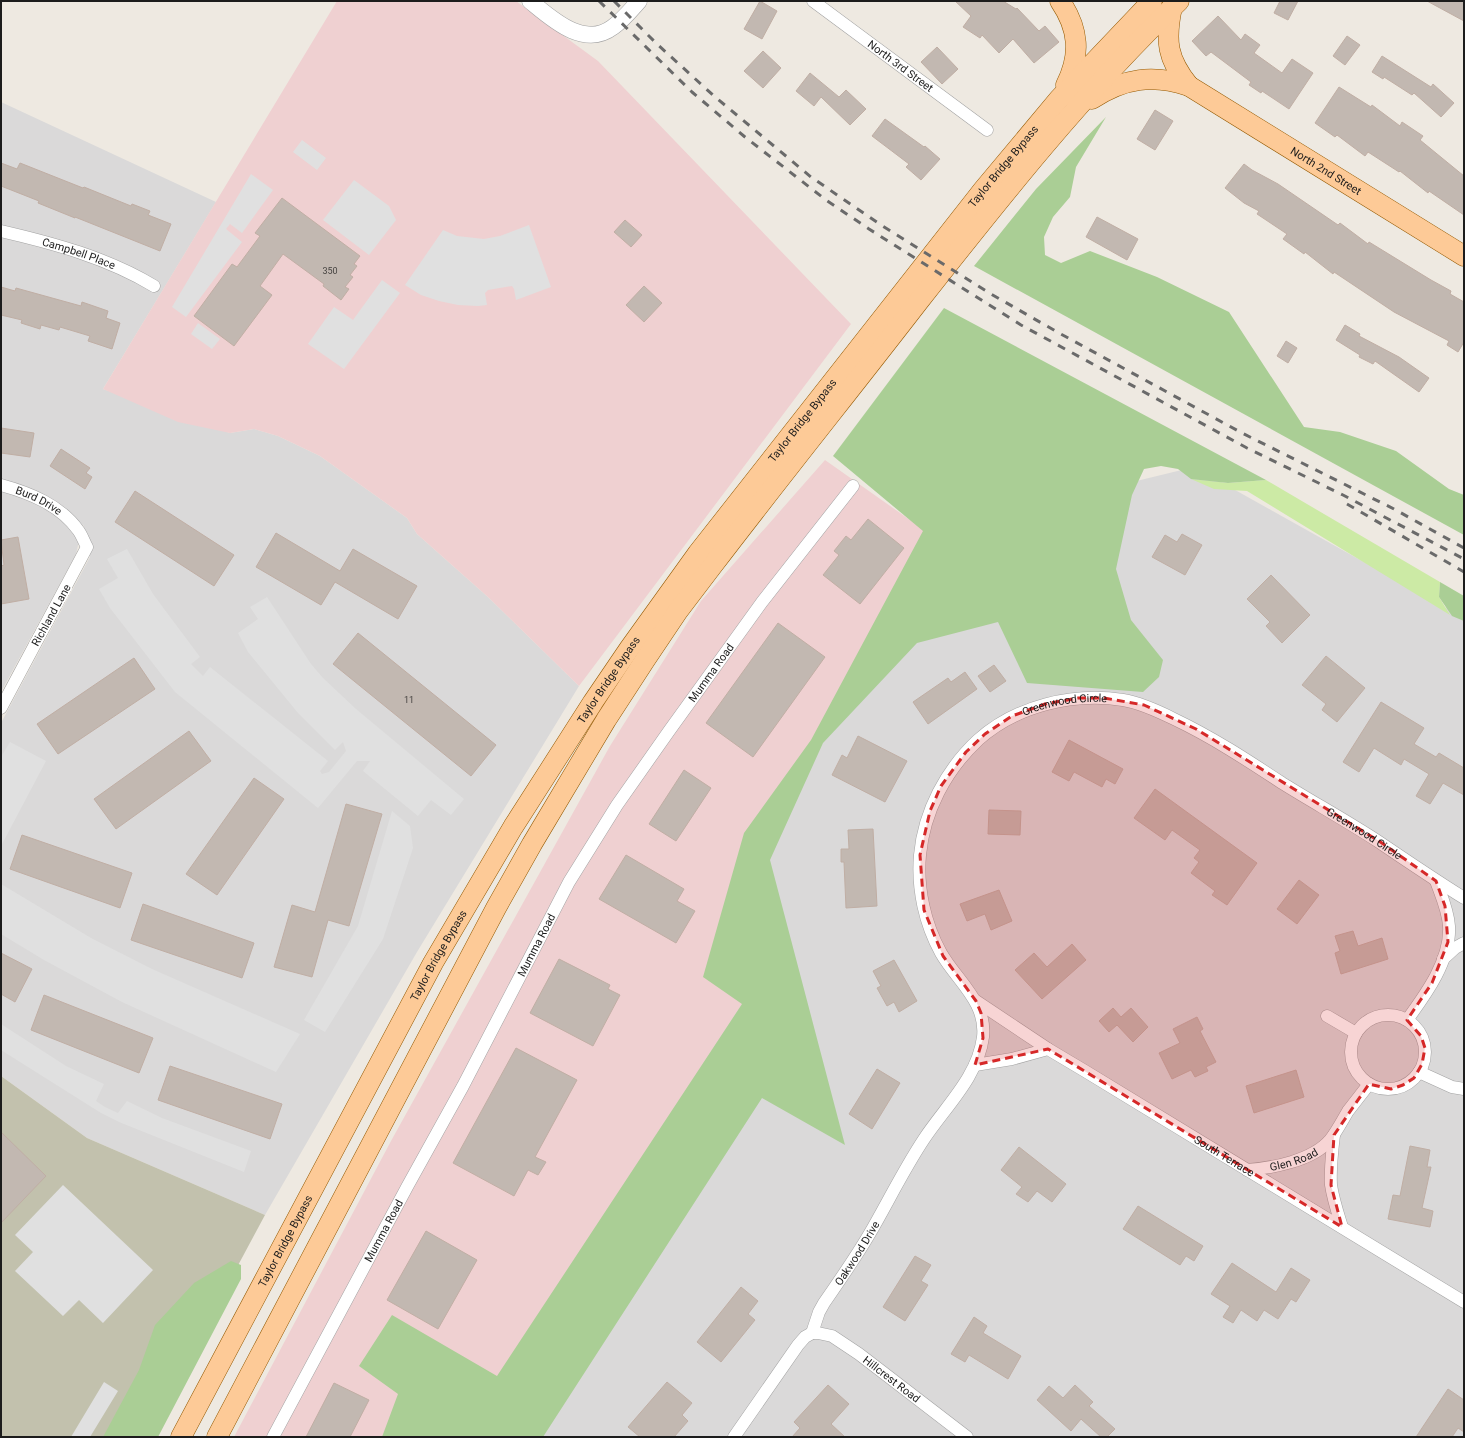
<svg xmlns="http://www.w3.org/2000/svg" width="1465" height="1438" viewBox="0 0 1465 1438" font-family="Roboto,sans-serif">
<style>
.residential{fill:#dad9d9}
.commercial{fill:#efd0d1}
.construction{fill:#c2c1ad}
.grass{fill:#cceaa5}
.forest{fill:#aace95}
.parking{fill:#e0e0e0}
.building{fill:#c2b8b1;stroke:#c0aea4}
.lines{fill:none;stroke-linecap:round;stroke-linejoin:round}
.minor-casing{stroke:#a3a3a3;stroke-width:13}
.tertiary-casing{stroke:#a3a3a3;stroke-width:17}
.primary-casing{stroke:#945900;stroke-width:21}
.minor{stroke:#fff;stroke-width:12}
.tertiary{stroke:#fff;stroke-width:16}
.primary{stroke:#fdca97;stroke-width:20}
.rail{stroke:#6a6a6a;stroke-width:3;stroke-dasharray:8 8;stroke-linecap:butt}
.marked{fill:#d62828;fill-opacity:0.2;stroke:#d62828;stroke-width:3;stroke-dasharray:8 5;stroke-linejoin:round}
.labels{text-anchor:middle;stroke-width:3.5;stroke-linejoin:round;paint-order:stroke}
.number-label{font-size:9px;fill:#464341}
.street-label{font-size:11px;fill:#1c1c1c;stroke:#fff}
</style>
<rect width="100%" height="100%" fill="#eee9e1"/>
<path class="residential" d="M 1,102 L 216,202 L 103,389 L 230,433 L 254,429 L 278,436 L 320,456 L 407,518 L 417,534 L 488,597 L 579,686 L 417,952 L 265,1215 L 87,1138 L 1,1076 L 1,723 L 90,557 L 83,524 L 76,554 L 1,692 Z
M 1194,467 L 1464,618 L 1464,1437 L 461,1437 L 927,532 Z"/>
<path class="commercial" d="M 337,1 L 516,1 L 598,61 L 851,324 L 579,686 L 488,597 L 417,534 L 407,518 L 320,456 L 278,436 L 254,429 L 230,433 L 178,422 L 103,389 Z
M 825,460 L 927,532 L 722,930 L 742,1004 L 461,1437 L 234,1437 L 391,1141 L 610,746 L 701,601 Z"/>
<path class="construction" d="M 1,1076 L 87,1138 L 265,1215 L 146,1437 L 1,1437 Z"/>
<path class="grass" d="M 1191,479 L 1228,483 L 1266,480 L 1440,582 L 1439,597 L 1450,615 L 1247,491 L 1214,489 Z"/>
<path class="forest" d="M 1106,117 L 1076,167 L 1070,197 L 1053,217 L 1044,237 L 1045,255 L 1061,263 L 1090,251 L 1157,277 L 1229,312 L 1304,427 L 1340,432 L 1396,451 L 1449,489 L 1464,495 L 1464,535 L 974,266 L 1036,189 Z
M 944,308 L 1266,480 L 1228,483 L 1191,479 L 1178,469 L 1161,466 L 1144,469 L 1132,495 L 1116,569 L 1131,620 L 1163,660 L 1159,677 L 1143,692 L 1027,683 L 998,622 L 917,643 L 823,743 L 770,860 L 845,1145 L 762,1098 L 543,1437 L 382,1437 L 398,1394 L 359,1366 L 392,1315 L 497,1376 L 742,1004 L 703,977 L 744,833 L 811,740 L 923,531 L 833,456 Z
M 1440,582 L 1464,596 L 1464,621 L 1452,616 L 1439,597 Z
M 231,1261 L 241,1265 L 241,1279 L 158,1437 L 103,1437 L 139,1370 L 155,1325 L 194,1283 Z"/>
<path class="parking" d="M 302,140 L 326,158 L 317,170 L 293,152 Z
M 251,174 L 273,190 L 242,233 L 230,224 L 226,229 L 242,242 L 186,317 L 172,307 Z
M 354,180 L 389,206 L 396,220 L 369,255 L 323,220 Z
M 529,225 L 551,287 L 516,300 L 514,289 L 512,286 L 488,290 L 485,293 L 487,305 L 478,306 L 458,305 L 439,301 L 421,295 L 405,285 L 443,230 L 457,236 L 484,239 L 500,236 Z
M 382,280 L 400,293 L 344,369 L 308,344 L 334,307 L 353,320 Z
M 198,323 L 220,339 L 212,349 L 191,334 Z
M 127,549 L 153,594 L 200,657 L 191,664 L 203,676 L 210,667 L 328,761 L 320,771 L 322,774 L 329,772 L 346,751 L 343,742 L 335,750 L 298,713 L 248,652 L 238,633 L 258,619 L 250,607 L 267,597 L 311,664 L 323,678 L 356,709 L 464,799 L 451,815 L 431,800 L 418,816 L 363,771 L 370,761 L 357,761 L 318,808 L 175,692 L 110,608 L 99,589 L 118,578 L 107,559 Z
M 10,742 L 46,761 L 1,846 L 1,757 Z
M 392,811 L 410,826 L 413,848 L 383,939 L 325,1032 L 304,1020 L 358,926 Z
M 1,884 L 91,938 L 152,969 L 300,1034 L 276,1072 L 122,1002 L 44,960 L 1,934 Z
M 1,1024 L 66,1066 L 104,1084 L 96,1101 L 105,1107 L 118,1113 L 127,1101 L 162,1118 L 251,1151 L 244,1172 L 119,1122 L 101,1113 L 1,1050 Z
M 63,1185 L 153,1270 L 103,1323 L 79,1300 L 63,1316 L 15,1271 L 33,1252 L 15,1235 Z
M 104,1382 L 118,1391 L 90,1437 L 71,1437 Z"/>
<path class="building" d="M 760,1 L 777,11 L 762,39 L 744,29 Z
M 955,1 L 1003,1 L 1016,9 L 1017,8 L 1039,31 L 1045,26 L 1059,42 L 1034,63 L 1013,39 L 999,53 L 982,35 L 980,38 L 963,27 L 971,16 Z
M 1280,1 L 1298,1 L 1288,20 L 1274,13 Z
M 1427,1 L 1464,1 L 1464,21 Z
M 1218,16 L 1241,40 L 1245,34 L 1260,45 L 1254,53 L 1282,73 L 1292,59 L 1313,73 L 1289,109 L 1262,91 L 1261,93 L 1249,85 L 1251,82 L 1211,52 L 1206,56 L 1192,41 Z
M 1347,36 L 1360,45 L 1345,65 L 1333,56 Z
M 937,47 L 958,69 L 942,84 L 921,62 Z
M 763,51 L 781,68 L 763,88 L 744,71 Z
M 1382,56 L 1431,87 L 1433,84 L 1454,103 L 1441,117 L 1414,93 L 1412,95 L 1384,77 L 1383,79 L 1372,72 Z
M 810,73 L 839,97 L 846,90 L 866,109 L 850,125 L 821,97 L 814,106 L 796,91 Z
M 1339,87 L 1371,107 L 1372,105 L 1400,126 L 1402,122 L 1423,136 L 1420,140 L 1464,176 L 1464,215 L 1429,191 L 1428,193 L 1400,171 L 1399,172 L 1368,152 L 1365,156 L 1337,135 L 1335,137 L 1315,123 Z
M 1155,110 L 1173,121 L 1155,150 L 1137,139 Z
M 885,119 L 924,147 L 925,146 L 940,159 L 921,180 L 906,167 L 909,164 L 872,136 Z
M 1,163 L 17,169 L 20,163 L 83,188 L 84,187 L 131,206 L 132,204 L 150,211 L 148,215 L 171,224 L 160,251 L 75,217 L 75,218 L 38,203 L 39,201 L 1,186 Z
M 1244,164 L 1252,170 L 1278,184 L 1338,225 L 1340,223 L 1368,244 L 1369,242 L 1431,280 L 1451,291 L 1450,294 L 1464,302 L 1464,342 L 1458,352 L 1447,345 L 1449,341 L 1394,312 L 1334,272 L 1333,274 L 1305,252 L 1304,254 L 1283,239 L 1287,234 L 1257,214 L 1259,211 L 1244,203 L 1225,188 Z
M 282,198 L 360,256 L 354,264 L 357,266 L 350,275 L 353,277 L 345,287 L 349,289 L 341,300 L 323,286 L 324,284 L 283,254 L 260,286 L 272,295 L 234,346 L 194,316 L 232,264 L 237,267 L 260,236 L 255,233 Z
M 1097,217 L 1138,239 L 1127,260 L 1086,237 Z
M 625,220 L 642,235 L 631,247 L 614,232 Z
M 644,286 L 662,303 L 644,322 L 626,305 Z
M 1,287 L 15,291 L 16,288 L 81,306 L 82,302 L 108,311 L 106,318 L 120,323 L 112,349 L 88,341 L 90,336 L 60,327 L 59,330 L 41,325 L 40,329 L 21,323 L 22,320 L 1,315 Z
M 1345,325 L 1360,334 L 1359,336 L 1399,357 L 1429,378 L 1419,392 L 1375,361 L 1373,364 L 1359,357 L 1360,355 L 1336,340 Z
M 1286,341 L 1297,348 L 1288,363 L 1277,356 Z
M 1,428 L 34,433 L 30,457 L 1,453 Z
M 61,449 L 90,468 L 86,473 L 92,477 L 85,489 L 50,466 Z
M 135,491 L 234,555 L 214,586 L 115,522 Z
M 868,519 L 904,548 L 860,604 L 823,575 L 839,555 L 834,551 L 846,536 L 851,540 Z
M 276,533 L 340,571 L 353,549 L 417,586 L 398,619 L 335,582 L 321,605 L 256,567 Z
M 1182,534 L 1202,545 L 1185,575 L 1152,557 L 1165,535 L 1177,542 Z
M 18,537 L 29,599 L 1,604 L 1,566 L 4,565 L 1,540 Z
M 1271,575 L 1310,615 L 1282,643 L 1266,626 L 1270,622 L 1247,599 Z
M 778,623 L 825,657 L 753,757 L 706,723 Z
M 358,633 L 496,745 L 471,776 L 333,664 Z
M 1326,656 L 1365,688 L 1337,722 L 1322,710 L 1326,704 L 1302,685 Z
M 134,658 L 155,689 L 58,754 L 37,724 Z
M 994,665 L 1006,681 L 990,692 L 978,676 Z
M 965,672 L 977,689 L 928,724 L 913,702 L 948,678 L 951,682 Z
M 1381,702 L 1424,728 L 1414,744 L 1436,757 L 1439,753 L 1464,768 L 1464,795 L 1443,783 L 1430,804 L 1416,796 L 1429,774 L 1404,759 L 1401,765 L 1374,748 L 1359,772 L 1343,762 Z
M 189,731 L 211,761 L 116,829 L 94,799 Z
M 858,736 L 907,761 L 885,802 L 832,775 L 842,755 L 847,758 Z
M 1069,740 L 1123,769 L 1115,784 L 1106,779 L 1102,787 L 1074,772 L 1069,781 L 1052,772 Z
M 684,770 L 711,788 L 676,841 L 649,824 Z
M 254,778 L 284,799 L 217,895 L 186,874 Z
M 1155,789 L 1257,863 L 1227,905 L 1212,895 L 1215,891 L 1191,873 L 1199,862 L 1194,858 L 1200,850 L 1172,830 L 1165,840 L 1134,818 Z
M 346,804 L 382,814 L 349,926 L 328,920 L 312,977 L 274,967 L 292,905 L 315,912 Z
M 989,810 L 1021,811 L 1020,835 L 988,834 Z
M 873,829 L 877,906 L 846,908 L 844,862 L 841,862 L 841,849 L 849,849 L 848,830 Z
M 22,835 L 132,873 L 120,908 L 10,869 Z
M 626,855 L 684,889 L 677,901 L 695,911 L 676,943 L 599,899 Z
M 1299,880 L 1319,895 L 1297,924 L 1277,909 Z
M 999,890 L 1012,921 L 991,930 L 985,914 L 967,921 L 960,904 Z
M 143,904 L 254,943 L 242,978 L 131,940 Z
M 1353,931 L 1358,946 L 1382,938 L 1388,959 L 1341,974 L 1335,953 L 1340,951 L 1335,936 Z
M 1072,944 L 1086,960 L 1042,999 L 1015,970 L 1034,953 L 1047,967 Z
M 1,953 L 32,969 L 15,1002 L 1,994 Z
M 559,959 L 610,985 L 608,989 L 620,995 L 593,1046 L 530,1013 Z
M 894,960 L 917,1001 L 899,1012 L 894,1002 L 887,1006 L 877,988 L 881,986 L 873,971 Z
M 44,995 L 153,1038 L 139,1073 L 31,1030 Z
M 1113,1008 L 1121,1017 L 1131,1008 L 1148,1027 L 1133,1042 L 1117,1025 L 1109,1032 L 1099,1021 Z
M 1197,1017 L 1203,1029 L 1200,1031 L 1216,1062 L 1206,1067 L 1208,1071 L 1195,1077 L 1191,1070 L 1172,1079 L 1159,1053 L 1180,1043 L 1173,1029 Z
M 516,1048 L 577,1080 L 535,1157 L 546,1162 L 538,1175 L 528,1170 L 514,1196 L 453,1163 Z
M 170,1066 L 282,1104 L 270,1139 L 158,1100 Z
M 877,1069 L 900,1083 L 872,1129 L 849,1114 Z
M 1296,1070 L 1304,1097 L 1254,1113 L 1246,1086 Z
M 1,1132 L 46,1176 L 1,1223 Z
M 1410,1146 L 1430,1150 L 1427,1167 L 1431,1167 L 1422,1208 L 1433,1211 L 1430,1227 L 1388,1219 L 1393,1195 L 1400,1196 Z
M 1019,1147 L 1066,1184 L 1052,1202 L 1037,1191 L 1028,1202 L 1016,1194 L 1022,1187 L 1001,1170 Z
M 1138,1206 L 1203,1246 L 1194,1261 L 1186,1256 L 1180,1265 L 1123,1229 Z
M 426,1231 L 477,1260 L 438,1329 L 387,1300 Z
M 915,1256 L 931,1265 L 921,1281 L 928,1285 L 905,1321 L 883,1307 Z
M 1232,1263 L 1276,1292 L 1291,1268 L 1310,1280 L 1296,1302 L 1291,1299 L 1278,1319 L 1264,1310 L 1257,1321 L 1241,1310 L 1233,1323 L 1223,1317 L 1230,1306 L 1211,1294 Z
M 741,1287 L 758,1301 L 748,1314 L 755,1320 L 721,1362 L 697,1342 Z
M 974,1317 L 987,1326 L 983,1333 L 1021,1356 L 1008,1379 L 969,1355 L 965,1362 L 951,1354 Z
M 667,1382 L 692,1403 L 682,1415 L 688,1421 L 674,1437 L 640,1437 L 628,1427 Z
M 334,1383 L 369,1400 L 350,1437 L 306,1437 Z
M 828,1385 L 849,1404 L 831,1424 L 845,1437 L 792,1437 L 800,1428 L 794,1422 Z
M 1075,1385 L 1093,1402 L 1089,1406 L 1115,1429 L 1107,1437 L 1101,1437 L 1081,1419 L 1071,1431 L 1037,1400 L 1049,1386 L 1063,1398 Z
M 1448,1389 L 1464,1400 L 1464,1432 L 1458,1428 L 1452,1437 L 1416,1437 Z"/>
<g class="lines">
<g class="minor-casing">
<g id="minor">
<path id="s1" d="M 813,1 L 987,130"/>
<path id="s2" d="M 1,231 C 53,243 108,258 154,286"/>
<path id="s3" d="M 1,485 C 30,493 60,505 78,530 C 82,535 84,542 87,547 L 1,708"/>
<path d="M 1443,959 L 1455,948 L 1464,943"/>
<path d="M 976,1001 L 1048,1049"/>
<circle cx="1388" cy="1052" r="37"/>
<path d="M 1327,1016 L 1356,1033"/>
<path d="M 1407,1020 C 1426,994 1451,960 1449,926 C 1448,910 1441,895 1436,881"/>
<path id="s4" d="M 975,1065 L 1012,1059 L 1048,1049 L 1085,1071 L 1464,1302"/>
<path d="M 1419,1072 L 1452,1087 L 1464,1089"/>
<path d="M 1334,1135 C 1332,1152 1330,1168 1331,1185 C 1333,1199 1338,1214 1342,1227"/>
<path id="s5" d="M 1247,1170 C 1272,1168 1312,1161 1330,1140 C 1337,1131 1342,1121 1348,1111 C 1355,1102 1362,1093 1369,1084"/>
<path id="s6" d="M 812,1333 L 818,1333 L 832,1336 L 859,1354 L 967,1437"/>
<path id="s7" d="M 273,1437 L 407,1187 L 463,1086 L 569,882 L 617,805 L 669,731 L 762,602 L 853,486"/>
<path id="s8" d="M 734,1437 L 798,1345 L 805,1337 L 812,1333 L 819,1312 L 824,1303 C 840,1280 856,1257 870,1233 C 888,1202 904,1169 924,1139 C 945,1107 978,1077 983,1037 C 987,1002 957,981 941,953 C 925,924 917,889 920,855 C 924,811 946,770 978,740 C 1016,706 1073,692 1123,700 C 1141,703 1158,711 1174,719 C 1212,737 1247,760 1282,783 C 1314,803 1347,821 1379,842 C 1407,861 1435,880 1464,898"/>
</g>
</g>
<g class="tertiary-casing">
<path id="tertiary" d="M 530,1 C 552,19 584,49 613,27 C 623,20 631,10 639,1"/>
</g>
<g class="primary-casing">
<g id="primary">
<path d="M 1060,1 C 1079,29 1081,55 1066,85"/>
<path d="M 1172,7 C 1165,41 1167,59 1189,86"/>
<path id="s9" d="M 1092,99 C 1124,78 1153,74 1189,86 L 1464,256"/>
<path id="s10" d="M 181,1437 L 433,963 L 513,827 L 593,702 L 629,649 L 698,553 L 983,190 L 1059,99 L 1152,1"/>
<path d="M 217,1437 L 496,908 L 532,844 L 606,720 L 645,660 L 678,611 L 713,565 C 781,476 851,389 919,301 C 1001,197 1083,93 1179,1"/>
</g>
</g>
<use href="#minor" class="minor"/>
<use href="#tertiary" class="tertiary"/>
<use href="#primary" class="primary"/>
<path class="rail" d="M 599,1 L 692,92 L 745,137 L 826,200 L 869,229 L 1021,325 L 1247,448 L 1343,495 L 1464,559
M 614,1 L 657,44 L 714,96 L 811,177 L 881,225 L 991,294 L 1059,333 L 1242,433 L 1394,509 L 1464,548
M 1347,504 L 1464,572"/>
</g>
<path class="marked" d="M 1078,698 L 1104,698 L 1144,705 L 1196,729 L 1379,841 L 1436,881 L 1445,906 L 1448,942 L 1432,983 L 1407,1020 L 1421,1036 L 1425,1048 L 1422,1064 L 1414,1078 L 1403,1085 L 1391,1089 L 1369,1084 L 1334,1135 L 1331,1185 L 1342,1227 L 1048,1049 L 975,1065 L 983,1038 L 981,1013 L 976,1001 L 943,956 L 924,910 L 920,855 L 930,811 L 941,786 L 966,752 L 985,734 L 1012,716 L 1045,704 Z"/>
<g class="labels">
<g class="number-label">
<text x="330" y="274">350</text>
<text x="409" y="703">11</text>
</g>
<g class="street-label">
<text dy="4" stroke="none"><textPath href="#s1" startOffset="109">North 3rd Street</textPath></text>
<text dy="4" stroke="none"><textPath href="#s10" startOffset="1518">Taylor Bridge Bypass</textPath></text>
<text dy="4" stroke="none"><textPath href="#s9" startOffset="263">North 2nd Street</textPath></text>
<text dy="4" stroke="none"><textPath href="#s2" startOffset="81">Campbell Place</textPath></text>
<text dy="4" stroke="none"><textPath href="#s10" startOffset="1194">Taylor Bridge Bypass</textPath></text>
<text dy="4" stroke="none"><textPath href="#s3" startOffset="41">Burd Drive</textPath></text>
<text transform="translate(51 615) rotate(-61)" y="4">Richland Lane</text>
<text dy="4" stroke="none"><textPath href="#s7" startOffset="882">Mumma Road</textPath></text>
<text dy="4" stroke="none"><textPath href="#s10" startOffset="870">Taylor Bridge Bypass</textPath></text>
<text dy="4" stroke="none"><textPath href="#s8" startOffset="900">Greenwood Circle</textPath></text>
<text dy="4" stroke="none"><textPath href="#s8" startOffset="1236">Greenwood Circle</textPath></text>
<text dy="4" stroke="none"><textPath href="#s7" startOffset="558">Mumma Road</textPath></text>
<text dy="4" stroke="none"><textPath href="#s10" startOffset="546">Taylor Bridge Bypass</textPath></text>
<text dy="4" stroke="none"><textPath href="#s4" startOffset="281">South Terrace</textPath></text>
<text dy="4" stroke="none"><textPath href="#s5" startOffset="48">Glen Road</textPath></text>
<text dy="4" stroke="none"><textPath href="#s7" startOffset="234">Mumma Road</textPath></text>
<text dy="4" stroke="none"><textPath href="#s10" startOffset="222">Taylor Bridge Bypass</textPath></text>
<text dy="4" stroke="none"><textPath href="#s8" startOffset="223">Oakwood Drive</textPath></text>
<text dy="4" stroke="none"><textPath href="#s6" startOffset="94">Hillcrest Road</textPath></text>
</g>
</g>
<rect width="1465" height="1438" fill="none" stroke="#1c1c1c" stroke-width="4"/>
</svg>
